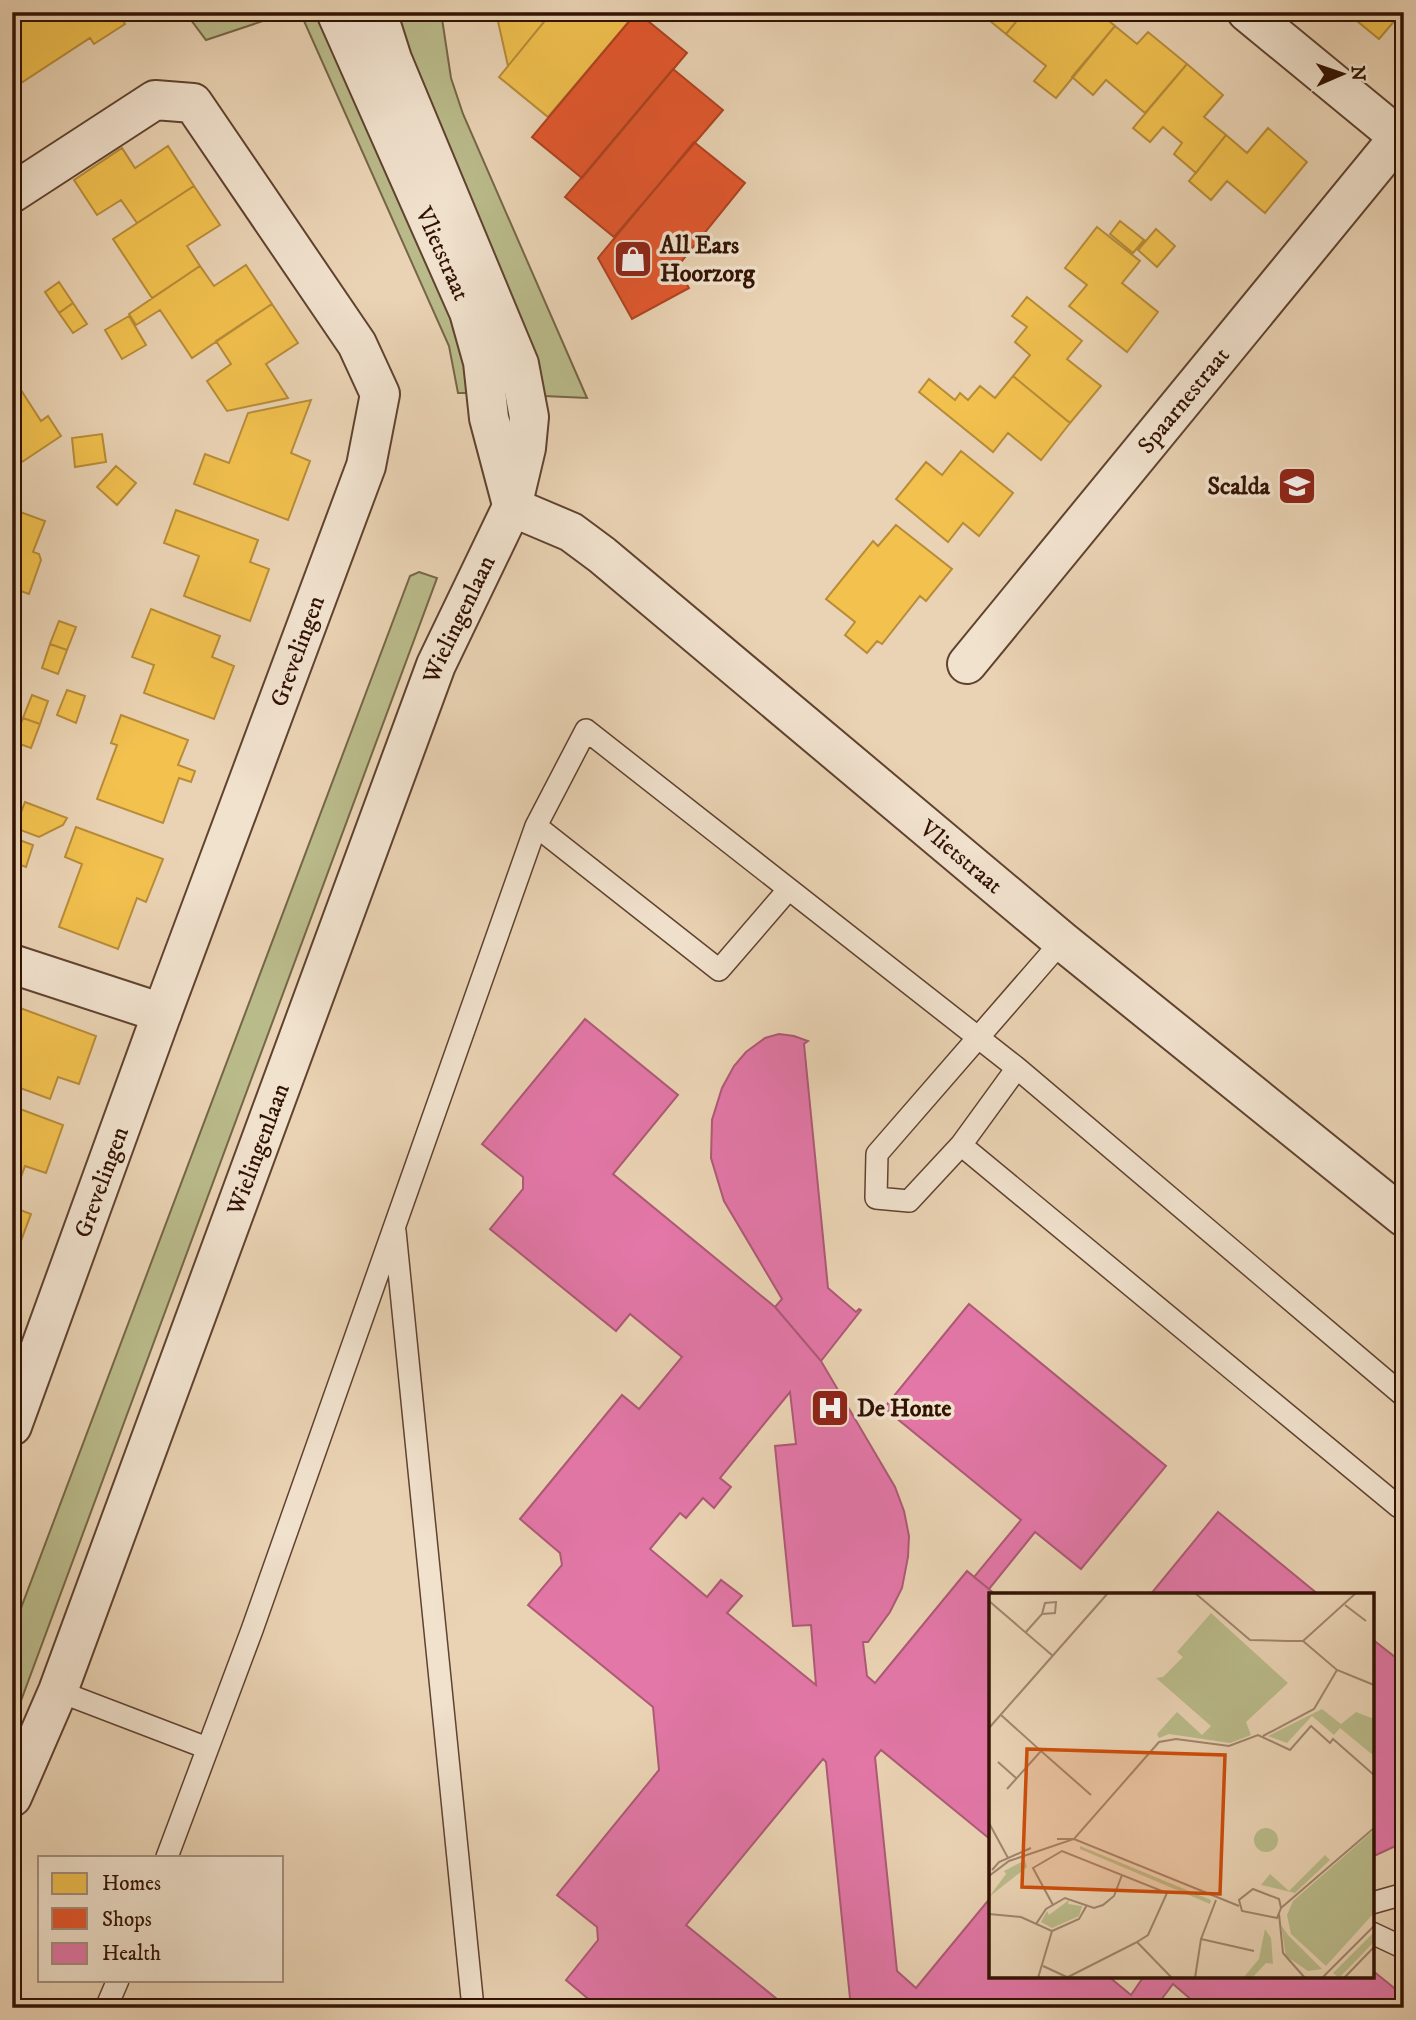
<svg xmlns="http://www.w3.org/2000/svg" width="1416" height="2020" viewBox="0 0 1416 2020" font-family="'IM FELL DW Pica',serif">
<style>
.green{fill:#babb8b;stroke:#766647;stroke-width:2}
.homes{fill:#f2c14e;stroke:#b88c38;stroke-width:2}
.shops{fill:#e4572e;stroke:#af4221;stroke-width:2}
.health{fill:#e377a8;stroke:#ae5976;stroke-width:2;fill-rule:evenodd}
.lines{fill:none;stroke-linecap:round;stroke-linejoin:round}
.service-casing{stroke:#60422f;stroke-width:24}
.minor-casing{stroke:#60422f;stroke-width:42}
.tertiary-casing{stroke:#60422f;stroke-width:42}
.service{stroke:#f1e2ce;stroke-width:21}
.minor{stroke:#f1e2ce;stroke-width:38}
.tertiary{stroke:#f1e2ce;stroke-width:38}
.labels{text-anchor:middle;stroke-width:7;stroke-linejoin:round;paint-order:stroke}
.poi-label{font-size:24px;font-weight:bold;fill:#321203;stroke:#f1e2ce;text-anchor:start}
.street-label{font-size:24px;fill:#321203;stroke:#f1e2ce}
.inset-road{fill:none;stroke:#a0866d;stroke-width:2}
.view{fill:#cd4e0b;fill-opacity:0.15;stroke:#cd4e0b;stroke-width:3.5}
.inset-edge{fill:none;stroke:#321203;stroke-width:3.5}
</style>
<rect width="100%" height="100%" fill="#ead3b4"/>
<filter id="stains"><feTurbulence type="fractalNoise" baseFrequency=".00286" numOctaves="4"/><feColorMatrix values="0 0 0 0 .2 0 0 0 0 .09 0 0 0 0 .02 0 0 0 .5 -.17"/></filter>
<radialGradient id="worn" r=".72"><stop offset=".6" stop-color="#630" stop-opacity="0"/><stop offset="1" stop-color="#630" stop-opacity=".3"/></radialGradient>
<path class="green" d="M 185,12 L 273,12 L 275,17 L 206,40 Z
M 300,12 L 322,12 L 457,317 L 470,393 L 458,393 L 449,346 Z
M 391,12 L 441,12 L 451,78 L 463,114 L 587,398 L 544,396 Z
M 419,572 L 437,578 L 12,1725 L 12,1632 L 410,576 Z"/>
<path class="homes" d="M 12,12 L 117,12 L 125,24 L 94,44 L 90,38 L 12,89 Z
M 497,12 L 552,12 L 508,66 L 497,17 Z
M 552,12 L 637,12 L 548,117 L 499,77 Z
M 995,12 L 1024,12 L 1006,34 L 989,20 Z
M 1024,12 L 1098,12 L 1115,26 L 1056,98 L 1034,81 L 1046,66 L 1006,34 Z
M 1346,12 L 1402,12 L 1379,39 Z
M 1115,26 L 1137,44 L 1148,32 L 1187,64 L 1145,113 L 1106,80 L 1093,95 L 1072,77 Z
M 1187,64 L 1223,95 L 1204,117 L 1226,135 L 1196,173 L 1174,154 L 1182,143 L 1163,127 L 1150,142 L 1133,128 Z
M 1268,128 L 1307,162 L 1265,213 L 1227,181 L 1211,200 L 1189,181 L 1226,135 L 1247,153 Z
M 168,146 L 194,186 L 137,223 L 121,200 L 97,215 L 74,180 L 122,148 L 135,168 Z
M 194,186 L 220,225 L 187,246 L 200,266 L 152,298 L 113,239 Z
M 1120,221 L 1144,240 L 1133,253 L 1110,234 Z
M 1097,227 L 1140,261 L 1122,283 L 1158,312 L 1127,352 L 1069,306 L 1087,285 L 1065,268 Z
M 1156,229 L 1175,246 L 1157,267 L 1138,250 Z
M 246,265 L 272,304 L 192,358 L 160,310 L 136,325 L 129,314 L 200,266 L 214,286 Z
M 59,282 L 73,303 L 59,313 L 45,292 Z
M 1027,297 L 1082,341 L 1067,359 L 1101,386 L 1070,423 L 1013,376 L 1030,355 L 1015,342 L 1027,327 L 1012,316 Z
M 73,303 L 87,324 L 73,333 L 59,313 Z
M 272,304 L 298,343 L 266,364 L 288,398 L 227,411 L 207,381 L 231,364 L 216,341 Z
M 129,316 L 146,345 L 122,359 L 105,330 Z
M 1013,376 L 1070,423 L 1041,460 L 1008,433 L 993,452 L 919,392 L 929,379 L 955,400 L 960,393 L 968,400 L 980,386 L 995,398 Z
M 19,387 L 41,421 L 48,416 L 61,436 L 22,462 L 12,448 L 12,392 Z
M 311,400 L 291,453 L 310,461 L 288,520 L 194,484 L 205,454 L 229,463 L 248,413 Z
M 102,434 L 106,462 L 75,467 L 72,438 Z
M 961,451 L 1013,493 L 979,536 L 963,523 L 948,542 L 896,499 L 926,462 L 942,475 Z
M 116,466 L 136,483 L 117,505 L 97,487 Z
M 12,509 L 45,521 L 33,552 L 39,554 L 41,560 L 29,594 L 12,588 Z
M 176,510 L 258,540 L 250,562 L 269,569 L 250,621 L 184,596 L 199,556 L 164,543 Z
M 896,525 L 952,569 L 926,601 L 920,596 L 882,644 L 877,641 L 867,653 L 845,635 L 855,622 L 826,599 L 873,541 L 878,546 Z
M 151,609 L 220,636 L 212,657 L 234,666 L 214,719 L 144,693 L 154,665 L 132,657 Z
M 59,621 L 76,627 L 67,650 L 50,644 Z
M 50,644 L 67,650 L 58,674 L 42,668 Z
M 67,690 L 85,696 L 76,723 L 57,715 Z
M 32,695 L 48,701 L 40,724 L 23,718 Z
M 121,715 L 188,740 L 178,765 L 195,771 L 191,782 L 179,778 L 163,823 L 97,799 L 117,745 L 111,743 Z
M 23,718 L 40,724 L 31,748 L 14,742 Z
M 25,802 L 67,818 L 63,825 L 39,837 L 15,828 Z
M 76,827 L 163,859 L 146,902 L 137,898 L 118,949 L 59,927 L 82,864 L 65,857 Z
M 14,838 L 33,845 L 26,867 L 12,862 Z
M 12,1005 L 96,1036 L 79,1084 L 58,1077 L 50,1099 L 12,1085 Z
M 12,1106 L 63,1125 L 46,1173 L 25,1166 L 17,1188 L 12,1186 Z
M 12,1207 L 31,1214 L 13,1262 L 12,1262 Z"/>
<path class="shops" d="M 637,12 L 687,53 L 582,178 L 532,137 Z
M 673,69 L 723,110 L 614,237 L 565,197 Z
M 694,142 L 745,183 L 677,267 L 689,288 L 632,319 L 598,258 Z"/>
<path class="health" d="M 585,1019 L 678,1095 L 613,1174 L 775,1307 L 821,1361 L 895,1487 L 904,1511 L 909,1536 L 908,1557 L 902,1588 L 890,1612 L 868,1642 L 863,1642 L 867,1676 L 875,1683 L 967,1571 L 996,1595 L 991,1595 L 991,1840 L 881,1750 L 875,1757 L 897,1971 L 916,1988 L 991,1897 L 991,1976 L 1108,1976 L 1131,1995 L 1144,1976 L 1372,1976 L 1372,1970 L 1404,1996 L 1404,2008 L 1201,2008 L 1173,1984 L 1155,2008 L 851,2008 L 826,1762 L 823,1759 L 686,1925 L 788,2008 L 599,2008 L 566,1980 L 598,1940 L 597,1927 L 557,1895 L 659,1770 L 653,1707 L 528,1605 L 562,1565 L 560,1553 L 520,1519 L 622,1395 L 639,1409 L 682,1357 L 630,1314 L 616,1331 L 490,1229 L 523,1189 L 523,1177 L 482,1144 ZM 790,1392 L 796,1444 L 775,1446 L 793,1626 L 811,1625 L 816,1685 L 727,1613 L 742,1596 L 721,1580 L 707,1597 L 650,1549 L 680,1513 L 686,1518 L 703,1498 L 714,1508 L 731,1487 L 720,1478 Z
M 779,1034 L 794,1036 L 808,1041 L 804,1044 L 828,1288 L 856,1312 L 859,1309 L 861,1310 L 821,1361 L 775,1307 L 782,1299 L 724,1201 L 711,1158 L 712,1120 L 722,1088 L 734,1066 L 746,1052 L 765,1038 Z
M 969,1304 L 1166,1466 L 1081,1569 L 1035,1532 L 989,1589 L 974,1577 L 1021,1520 L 884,1408 Z
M 1218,1512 L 1319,1595 L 1150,1595 Z
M 1372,1639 L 1404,1664 L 1404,1842 L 1372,1857 Z"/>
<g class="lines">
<g class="service-casing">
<path id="service" d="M 788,890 L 719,970 L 536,826 L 586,730 L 1017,1068 L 1404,1396
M 1017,1068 L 961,1145 L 909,1201 L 876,1198 L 877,1154 L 1062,941
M 961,1145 L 1399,1507 L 1404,1498
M 395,1231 L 473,2008
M 58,1691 L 207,1748
M 167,1857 L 252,1630 L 536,826
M 1372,1903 L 1404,1894
M 1372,1933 L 1404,1948
M 106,2008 L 118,1980"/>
</g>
<g class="minor-casing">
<g id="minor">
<path d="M 1247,12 L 1399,137 L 1404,131"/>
<path d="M 12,193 L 155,100 L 193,103 L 357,344 L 380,394 L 366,466 L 162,1013 L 12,1426"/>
<path id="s1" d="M 512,507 L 571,532 L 602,555 L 1062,941 L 1404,1217"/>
<path id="s2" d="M 967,664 L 1399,137"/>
<path d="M 12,964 L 162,1013"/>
</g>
</g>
<g class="tertiary-casing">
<g id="tertiary">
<path id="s3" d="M 336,12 L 469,312 L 483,362 L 489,418 L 511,501"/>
<path id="s4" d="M 12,1797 L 58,1691 L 436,665 L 512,507 L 526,448 L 529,417 L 519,364 L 392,59 L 377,12"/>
</g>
</g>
<use href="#service" class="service"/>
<use href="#minor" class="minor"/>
<use href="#tertiary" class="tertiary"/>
</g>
<defs>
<g id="shop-square" transform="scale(2.0125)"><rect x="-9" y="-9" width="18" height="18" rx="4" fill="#8f2418" stroke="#f1e2ce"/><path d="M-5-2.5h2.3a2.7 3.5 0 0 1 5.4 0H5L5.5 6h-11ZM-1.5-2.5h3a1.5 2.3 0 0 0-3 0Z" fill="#fff"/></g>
<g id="university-square" transform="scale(2.0125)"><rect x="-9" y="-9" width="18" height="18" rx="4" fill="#8f2418" stroke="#f1e2ce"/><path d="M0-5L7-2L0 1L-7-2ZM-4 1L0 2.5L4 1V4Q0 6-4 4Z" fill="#fff"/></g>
<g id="hospital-square" transform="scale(2.0125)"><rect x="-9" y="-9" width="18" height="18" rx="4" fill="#8f2418" stroke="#f1e2ce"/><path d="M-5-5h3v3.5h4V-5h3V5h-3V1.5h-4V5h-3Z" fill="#fff"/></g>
</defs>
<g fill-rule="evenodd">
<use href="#shop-square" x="633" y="259"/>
<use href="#university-square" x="1297" y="486"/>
<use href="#hospital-square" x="830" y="1408"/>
</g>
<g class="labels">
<g class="poi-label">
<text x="660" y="253">All Ears<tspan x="660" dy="28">Hoorzorg</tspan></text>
<text x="1270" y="494" text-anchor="end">Scalda</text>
<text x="857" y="1416">De Honte</text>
</g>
<g class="street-label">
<text dy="8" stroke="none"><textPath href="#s3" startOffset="264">Vlietstraat</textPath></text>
<text dy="8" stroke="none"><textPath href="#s2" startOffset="341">Spaarnestraat</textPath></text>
<text dy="8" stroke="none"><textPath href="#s4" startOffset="1260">Wielingenlaan</textPath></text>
<text transform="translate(297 651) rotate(-70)" y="8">Grevelingen</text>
<text dy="8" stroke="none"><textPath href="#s1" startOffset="572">Vlietstraat</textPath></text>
<text dy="8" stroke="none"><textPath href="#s4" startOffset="693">Wielingenlaan</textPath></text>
<text transform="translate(101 1182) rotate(-70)" y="8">Grevelingen</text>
</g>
</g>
<g transform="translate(989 1593)">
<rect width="385" height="385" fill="#ead3b4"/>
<path d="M 222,20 L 299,90 L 257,129 L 262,142 L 241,150 L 180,141 L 170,145 L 168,141 L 188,119 L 213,142 L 222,133 L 167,85 L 174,84 L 194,64 L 188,59 ZM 333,116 L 352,131 L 367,119 L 385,126 L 385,163 L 351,135 L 345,142 L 323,123 L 298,150 L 279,143 ZM265 247a12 12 0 1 1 24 0a12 12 0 1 1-24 0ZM 385,237 L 385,320 L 337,373 L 302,341 L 298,322 L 304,308 ZM 91,253 L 222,307 L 221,311 L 91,256 ZM 336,262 L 341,267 L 306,300 L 272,292 L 281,281 L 300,298 ZM 36,267 L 38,274 L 0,304 L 17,281 L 15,278 ZM 80,307 L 79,311 L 93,313 L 90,323 L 63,335 L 52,329 L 58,318 L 60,322 ZM 292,332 L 299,342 L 333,376 L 319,378 L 297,363 ZM 276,336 L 282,345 L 284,371 L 277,370 L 263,385 L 254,385 L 270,366 ZM 385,339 L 385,349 L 350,385 L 344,380 Z" fill="#babb8b"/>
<path class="inset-road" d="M 206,0 L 261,47 L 299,48 L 314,48 L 367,0M 0,8 L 64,63M 356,12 L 377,28M 36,40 L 53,21 L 66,20 L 67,9 L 56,10 L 53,21M 314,48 L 348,77 L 385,92M 12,122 L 52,158 L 18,196M 0,135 L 119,0M 274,143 L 325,116 L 348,77M 52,158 L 102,202M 9,169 L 27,185M 0,230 L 19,265M 68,246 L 85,246 L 250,313M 3,277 L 10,269 L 42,255M 0,283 L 20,268 L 85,246 L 170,149 L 187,146 L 240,153 L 269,142 L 301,157 L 322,133 L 341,150 L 344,146 L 385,182M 264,296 L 290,306 L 292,315 L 288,325 L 253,318 L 250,307 ZM 64,312 L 44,275 L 73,258 L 178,300 L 159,342 L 148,349M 292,315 L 385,235M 0,321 L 32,324 L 63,338 L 49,385M 290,321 L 294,360 L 316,385M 47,331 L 57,316 L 76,305 L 105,315 L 114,312 L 125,303 L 133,282M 63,338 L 90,326 L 98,312M 212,346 L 265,358M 54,373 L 80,385M 79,384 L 148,349 L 183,385M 206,385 L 212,346 L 227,307M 333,385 L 385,333M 355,385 L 385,354"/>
<path class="view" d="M 38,156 L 236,162 L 231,301 L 33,294 Z"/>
<rect width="385" height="385" class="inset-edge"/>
</g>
<rect width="1416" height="2020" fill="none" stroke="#ead3b4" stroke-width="42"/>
<rect x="14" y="14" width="1388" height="1992" fill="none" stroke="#321203" stroke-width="3.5"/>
<rect x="21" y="21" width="1374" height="1978" fill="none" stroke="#321203" stroke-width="2"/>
<rect x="38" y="1856" width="245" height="126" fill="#f1e2ce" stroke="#a58f7d" stroke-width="2"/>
<rect x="52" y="1873" width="35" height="21" fill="#f2c14e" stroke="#a58f7d" stroke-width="2"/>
<text x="102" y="1890" font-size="21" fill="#321203">Homes</text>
<rect x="52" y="1908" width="35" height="21" fill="#e4572e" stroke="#a58f7d" stroke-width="2"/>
<text x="102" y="1926" font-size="21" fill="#321203">Shops</text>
<rect x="52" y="1943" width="35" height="21" fill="#e377a8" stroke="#a58f7d" stroke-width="2"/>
<text x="102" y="1960" font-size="21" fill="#321203">Health</text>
<g transform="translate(1342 74) rotate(88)" stroke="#f1e2ce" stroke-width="5" paint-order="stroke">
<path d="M0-5L12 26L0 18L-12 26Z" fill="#321203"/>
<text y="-10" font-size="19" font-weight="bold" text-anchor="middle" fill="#321203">N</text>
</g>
<rect width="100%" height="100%" filter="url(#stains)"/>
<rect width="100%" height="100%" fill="url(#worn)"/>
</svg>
